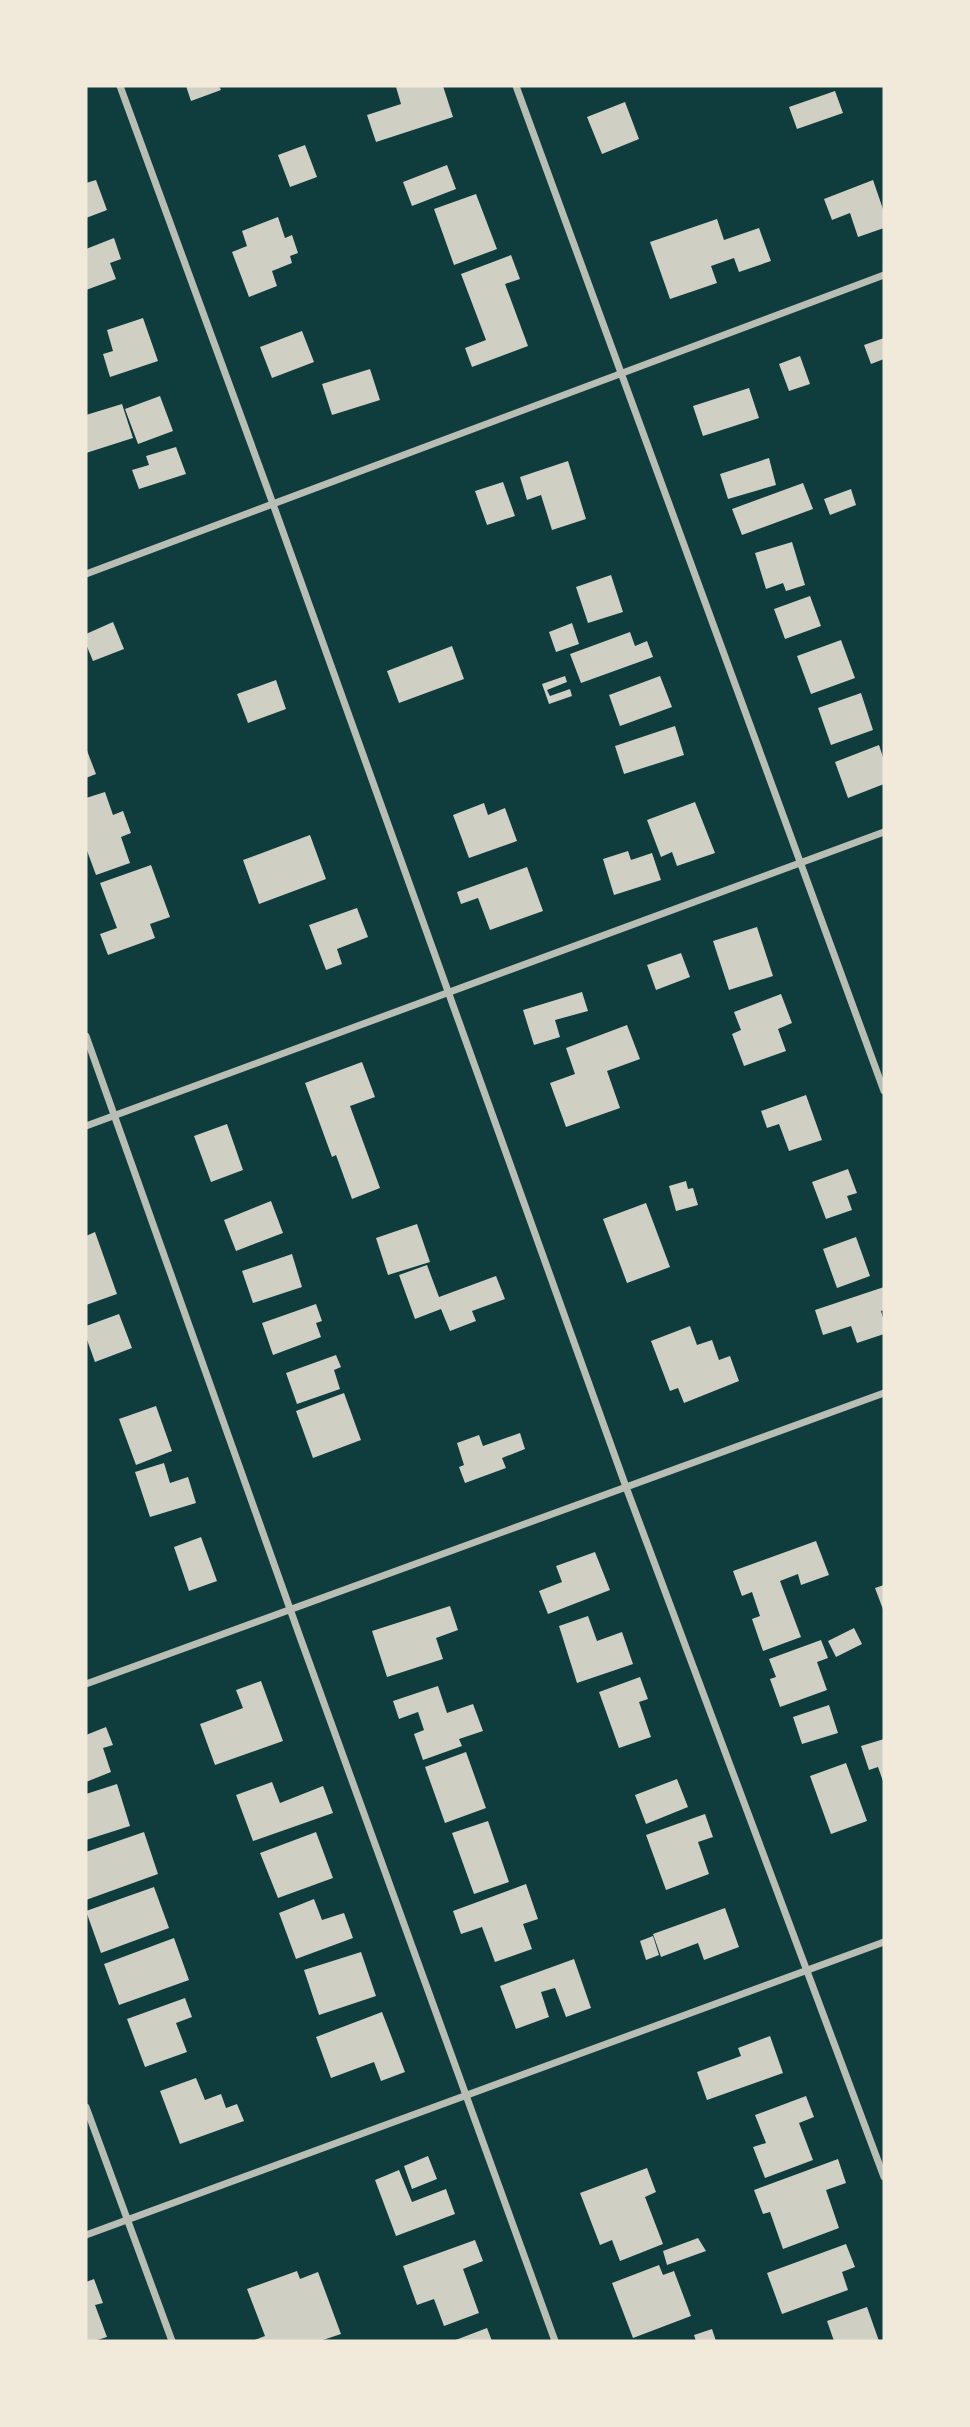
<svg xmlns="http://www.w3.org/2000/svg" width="970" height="2427" viewBox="0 0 970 2427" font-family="Manrope,sans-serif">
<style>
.building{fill:#cfcfc3}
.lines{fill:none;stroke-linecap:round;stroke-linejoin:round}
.minor{stroke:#b8beb3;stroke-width:7}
</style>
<rect width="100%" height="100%" fill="#0f3d3e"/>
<path class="building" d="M 186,86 L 219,86 L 221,90 L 191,101 Z
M 399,86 L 443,86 L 453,117 L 376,142 L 367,115 L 401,104 L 396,87 Z
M 835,91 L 843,113 L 797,129 L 789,107 Z
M 625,102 L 639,139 L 602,154 L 587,117 Z
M 305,145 L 317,177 L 290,187 L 278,155 Z
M 447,165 L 456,189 L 412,206 L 403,182 Z
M 96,180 L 107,210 L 86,218 L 86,183 Z
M 873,180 L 884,212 L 884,228 L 858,237 L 850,213 L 832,220 L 824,199 Z
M 476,194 L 497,249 L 454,265 L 434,209 Z
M 278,217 L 285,238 L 292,235 L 298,253 L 290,256 L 292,263 L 272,271 L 277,286 L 249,297 L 232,252 L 247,246 L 242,231 Z
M 717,219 L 724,240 L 759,228 L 771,261 L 739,272 L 734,258 L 711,266 L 717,283 L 670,299 L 650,242 Z
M 114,238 L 121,259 L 110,263 L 116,279 L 86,290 L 86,249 Z
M 511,255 L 520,279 L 505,284 L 528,346 L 472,367 L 465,348 L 486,340 L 461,274 Z
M 143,318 L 158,361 L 110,377 L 103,354 L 113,351 L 107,330 Z
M 302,331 L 314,362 L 272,378 L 260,347 Z
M 884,338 L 884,359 L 871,364 L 864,345 Z
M 800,356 L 810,384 L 789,391 L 779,364 Z
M 370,369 L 380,400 L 332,415 L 322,384 Z
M 749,388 L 759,418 L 703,436 L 693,406 Z
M 160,396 L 173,431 L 138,444 L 125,409 Z
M 122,404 L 133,438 L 86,453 L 86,415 Z
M 176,447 L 186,474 L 139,489 L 132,470 L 149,465 L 146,456 Z
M 769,458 L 776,485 L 728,499 L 720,474 Z
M 568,461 L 586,519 L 552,530 L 541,495 L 527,500 L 520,477 Z
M 503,482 L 515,516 L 487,525 L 475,491 Z
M 803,483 L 813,509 L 742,535 L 732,509 Z
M 851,489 L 856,505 L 830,515 L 824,499 Z
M 792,542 L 805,585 L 786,591 L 783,583 L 766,589 L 755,553 Z
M 611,575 L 623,612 L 588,623 L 576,587 Z
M 810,596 L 821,626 L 785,639 L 774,609 Z
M 113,622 L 124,649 L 93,661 L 86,644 L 86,634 Z
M 572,623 L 579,644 L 556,652 L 549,632 Z
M 630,632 L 635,646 L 647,641 L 653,657 L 581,683 L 570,654 Z
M 841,640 L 855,678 L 811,694 L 797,656 Z
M 452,646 L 464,679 L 399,703 L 387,671 Z
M 565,676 L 567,682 L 547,690 L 550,696 L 570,689 L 572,696 L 549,704 L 542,684 Z
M 660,676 L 672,707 L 620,726 L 609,695 Z
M 276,680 L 286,709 L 248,723 L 237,694 Z
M 861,693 L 873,730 L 831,745 L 818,708 Z
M 675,726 L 684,755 L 624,774 L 615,746 Z
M 879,745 L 884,760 L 884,784 L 848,798 L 835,762 Z
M 86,748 L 96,774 L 86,778 Z
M 105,792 L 113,815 L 123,811 L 131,833 L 121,837 L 130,863 L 96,875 L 86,848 L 86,798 Z
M 695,802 L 715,853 L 677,866 L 672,852 L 661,857 L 647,820 Z
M 484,803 L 488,815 L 505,808 L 517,841 L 469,858 L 453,815 Z
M 310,835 L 326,879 L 259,904 L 243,860 Z
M 628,851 L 631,860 L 652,853 L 661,880 L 614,895 L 603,859 Z
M 151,865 L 170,917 L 150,924 L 155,938 L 108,955 L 100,934 L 117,928 L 100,883 Z
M 527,867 L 543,911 L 490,930 L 478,898 L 461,904 L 457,892 Z
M 357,908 L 368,937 L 337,949 L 342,964 L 326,970 L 309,925 Z
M 757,927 L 773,976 L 729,990 L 713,941 Z
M 681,953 L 690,977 L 656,990 L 647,965 Z
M 582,992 L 588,1011 L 555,1020 L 560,1037 L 534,1045 L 523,1010 Z
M 781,994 L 792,1023 L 778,1029 L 786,1051 L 744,1066 L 732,1034 L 741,1030 L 734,1012 Z
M 627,1025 L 640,1059 L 607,1071 L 620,1108 L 566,1127 L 550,1083 L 575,1074 L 566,1048 Z
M 362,1062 L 375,1097 L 350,1106 L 380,1188 L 352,1199 L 336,1155 L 332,1157 L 305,1083 Z
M 806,1095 L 822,1140 L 789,1151 L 779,1124 L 767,1128 L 761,1111 Z
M 227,1124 L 243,1170 L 211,1182 L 194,1136 Z
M 848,1169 L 857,1193 L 847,1196 L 852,1210 L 826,1219 L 812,1182 Z
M 686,1181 L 688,1189 L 693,1188 L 698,1205 L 676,1211 L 669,1186 Z
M 271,1201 L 283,1233 L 236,1251 L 224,1220 Z
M 646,1203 L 670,1267 L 627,1283 L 603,1219 Z
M 417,1224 L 430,1262 L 388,1275 L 376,1238 Z
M 95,1232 L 117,1294 L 86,1305 L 86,1236 Z
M 856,1237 L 870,1276 L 837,1288 L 823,1249 Z
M 292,1254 L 302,1287 L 253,1303 L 242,1271 Z
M 427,1265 L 439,1297 L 496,1276 L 505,1299 L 472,1311 L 476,1321 L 450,1331 L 441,1309 L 415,1319 L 399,1275 Z
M 884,1287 L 884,1310 L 881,1311 L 884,1321 L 884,1334 L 857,1343 L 851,1326 L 823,1335 L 815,1310 Z
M 316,1304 L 322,1321 L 316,1323 L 321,1337 L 273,1355 L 262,1323 Z
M 119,1314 L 132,1348 L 95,1362 L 86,1337 L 86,1326 Z
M 690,1326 L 697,1345 L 712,1340 L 719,1360 L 730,1356 L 739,1381 L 684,1403 L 678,1388 L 670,1391 L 651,1341 Z
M 336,1355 L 341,1367 L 334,1370 L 340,1389 L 297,1404 L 286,1373 Z
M 344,1393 L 361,1440 L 313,1458 L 296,1411 Z
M 156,1406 L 172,1451 L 136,1465 L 119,1419 Z
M 520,1433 L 525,1449 L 502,1458 L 506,1468 L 465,1483 L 459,1467 L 464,1465 L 457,1443 L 479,1435 L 483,1446 Z
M 164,1463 L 170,1483 L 188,1477 L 196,1503 L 150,1517 L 135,1472 Z
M 201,1537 L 217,1581 L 189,1591 L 174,1547 Z
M 816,1541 L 829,1575 L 801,1585 L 798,1574 L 780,1581 L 801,1637 L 763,1651 L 752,1619 L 760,1616 L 752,1592 L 742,1596 L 733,1571 Z
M 595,1552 L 610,1590 L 548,1614 L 539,1591 L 562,1582 L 556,1566 Z
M 884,1585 L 884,1612 L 875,1588 Z
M 450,1606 L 458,1630 L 436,1638 L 443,1659 L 387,1677 L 372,1631 Z
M 588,1616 L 597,1641 L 622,1632 L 633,1664 L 577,1683 L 559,1626 Z
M 854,1628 L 862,1644 L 836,1657 L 828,1641 Z
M 821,1640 L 828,1658 L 817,1662 L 827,1690 L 780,1707 L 770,1679 L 776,1677 L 769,1659 Z
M 640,1677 L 648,1699 L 639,1702 L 651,1737 L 619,1748 L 599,1692 Z
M 261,1681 L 283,1741 L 215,1765 L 200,1724 L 243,1708 L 236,1690 Z
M 438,1686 L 447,1713 L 473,1704 L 483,1731 L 459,1739 L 462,1746 L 423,1760 L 414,1734 L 424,1730 L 418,1712 L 399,1719 L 393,1701 Z
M 829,1705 L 838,1733 L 802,1744 L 793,1717 Z
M 106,1727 L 113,1745 L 103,1748 L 111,1772 L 86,1782 L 86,1735 Z
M 884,1739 L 884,1784 L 878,1767 L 869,1770 L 861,1746 Z
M 466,1752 L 486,1808 L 445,1823 L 425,1767 Z
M 846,1763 L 867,1821 L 831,1834 L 810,1776 Z
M 677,1779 L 688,1807 L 646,1824 L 635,1795 Z
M 272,1782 L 280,1803 L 323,1786 L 333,1813 L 253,1841 L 236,1795 Z
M 117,1784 L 130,1826 L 86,1840 L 86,1794 Z
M 705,1814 L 713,1837 L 698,1842 L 709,1874 L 666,1890 L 646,1835 Z
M 488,1821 L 509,1882 L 474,1894 L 452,1833 Z
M 144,1832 L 158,1874 L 86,1900 L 86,1852 Z
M 316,1832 L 333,1878 L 278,1898 L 260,1853 Z
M 526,1884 L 538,1919 L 523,1924 L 532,1949 L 495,1962 L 482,1927 L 461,1934 L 453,1911 Z
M 154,1887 L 169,1928 L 101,1953 L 86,1911 Z
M 314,1899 L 322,1920 L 344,1913 L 353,1938 L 296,1959 L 279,1913 Z
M 725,1908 L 739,1947 L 704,1960 L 698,1943 L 661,1957 L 653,1934 Z
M 653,1936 L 659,1955 L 646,1960 L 640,1941 Z
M 174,1938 L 189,1980 L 119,2005 L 104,1964 Z
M 361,1952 L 376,1996 L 319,2015 L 304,1970 Z
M 574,1959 L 591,2008 L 566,2017 L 555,1988 L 541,1992 L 549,2017 L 516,2029 L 500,1986 Z
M 185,1998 L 192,2017 L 176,2023 L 187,2052 L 145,2067 L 127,2019 Z
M 382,2012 L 405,2072 L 381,2081 L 374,2062 L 331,2078 L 316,2037 Z
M 770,2036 L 783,2073 L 707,2100 L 697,2072 L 741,2056 L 738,2048 Z
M 196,2078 L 205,2100 L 221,2094 L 226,2108 L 237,2104 L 244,2121 L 180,2144 L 160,2091 Z
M 806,2096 L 814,2117 L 799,2123 L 813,2160 L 765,2178 L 753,2147 L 766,2143 L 755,2115 Z
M 428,2156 L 437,2179 L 412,2189 L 404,2166 Z
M 838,2159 L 846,2183 L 826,2190 L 839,2228 L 783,2249 L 770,2212 L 763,2214 L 754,2190 Z
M 647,2168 L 656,2192 L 645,2197 L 663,2244 L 620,2261 L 612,2240 L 600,2245 L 580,2193 Z
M 399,2170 L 412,2202 L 446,2189 L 455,2214 L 396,2236 L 375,2180 Z
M 698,2238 L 706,2251 L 667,2265 L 663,2251 Z
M 475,2240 L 483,2261 L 463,2269 L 479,2313 L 444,2326 L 434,2299 L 417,2305 L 403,2266 Z
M 846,2244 L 855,2267 L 842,2272 L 848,2290 L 782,2314 L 767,2273 Z
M 659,2265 L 663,2275 L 674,2271 L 691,2316 L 633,2338 L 612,2283 Z
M 297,2271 L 300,2279 L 318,2272 L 341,2334 L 320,2341 L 252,2341 L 265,2336 L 247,2289 Z
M 94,2279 L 103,2303 L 95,2305 L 107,2337 L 94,2341 L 86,2341 L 86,2282 Z
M 867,2307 L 879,2341 L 834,2341 L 827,2321 Z
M 487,2328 L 492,2341 L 453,2341 Z
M 712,2329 L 716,2341 L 696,2341 L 694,2335 Z"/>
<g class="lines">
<path class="minor" d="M 120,86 L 273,504 L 626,1487 L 884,2177
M 516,86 L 884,1091
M 86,574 L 884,275
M 86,1036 L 300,1637 L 555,2341
M 86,1126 L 884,832
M 86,1684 L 884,1393
M 86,2107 L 172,2341
M 86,2235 L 884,1942"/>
</g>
<rect width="970" height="2427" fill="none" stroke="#f1e9da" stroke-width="175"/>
</svg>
